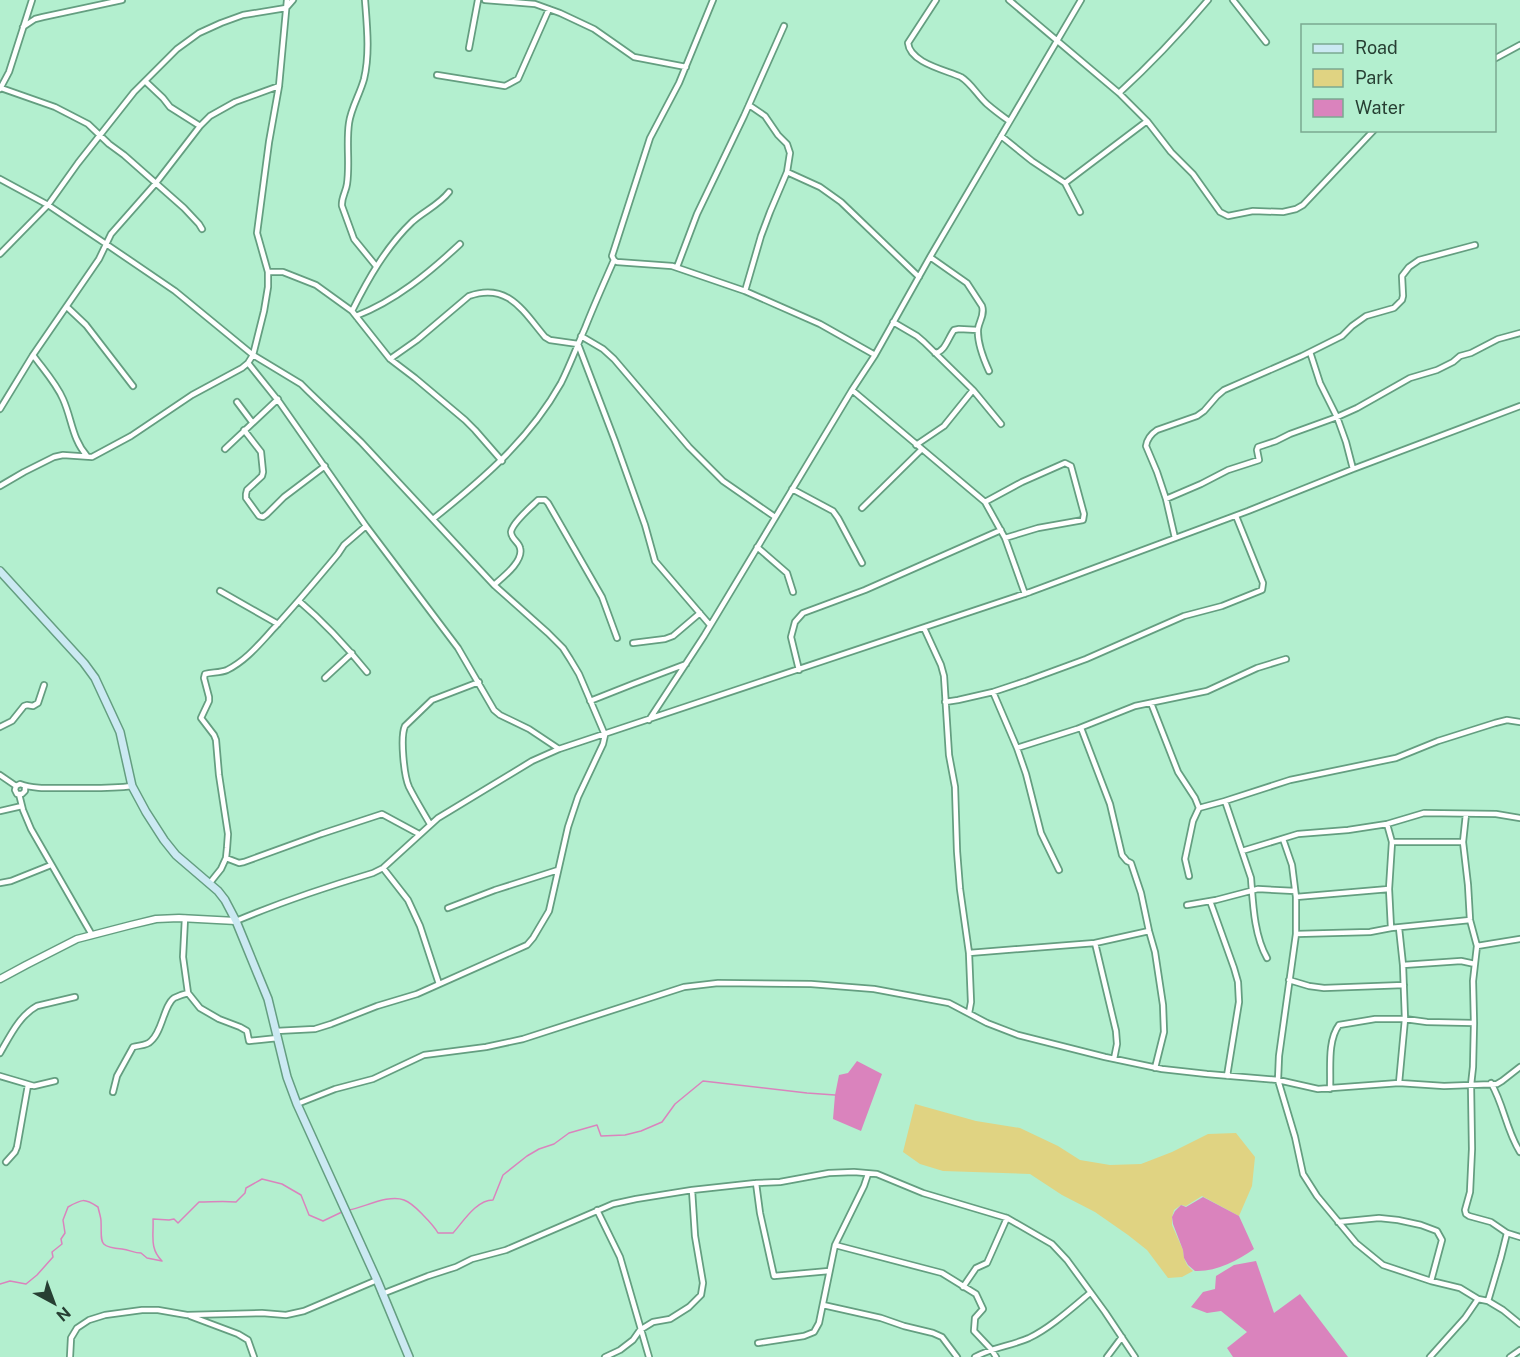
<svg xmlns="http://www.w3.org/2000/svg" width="1520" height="1357" viewBox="0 0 1520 1357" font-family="'Public Sans',sans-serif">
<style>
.green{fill:#e0d382}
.water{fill:#da83bd}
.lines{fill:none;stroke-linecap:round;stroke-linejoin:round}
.stream{stroke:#da83bd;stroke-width:1.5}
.minor-casing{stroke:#649e80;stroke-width:8}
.tertiary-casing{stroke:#649e80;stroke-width:9}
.secondary-casing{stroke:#649e80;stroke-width:10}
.minor{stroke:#fff;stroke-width:4.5}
.tertiary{stroke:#fff;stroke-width:6}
.secondary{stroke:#cbe9f2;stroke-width:7}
</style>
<rect width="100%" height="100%" fill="#b3efcf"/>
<path class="green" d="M 915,1104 L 976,1121 L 1020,1128 L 1058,1146 L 1080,1160 L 1110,1165 L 1141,1164 L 1172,1152 L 1208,1134 L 1236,1133 L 1255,1157 L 1252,1186 L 1239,1216 L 1202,1196 L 1186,1206 L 1181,1205 L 1174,1210 L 1172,1217 L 1172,1225 L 1183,1250 L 1184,1258 L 1187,1265 L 1193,1271 L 1182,1277 L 1168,1278 L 1147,1250 L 1128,1235 L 1095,1212 L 1062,1195 L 1030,1174 L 943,1171 L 920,1164 L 903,1152 Z"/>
<path class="water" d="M 857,1061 L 882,1074 L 861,1131 L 833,1119 L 835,1095 L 839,1075 L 848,1073 Z
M 1203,1197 L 1239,1216 L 1254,1249 C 1237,1261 1216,1272 1195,1271 L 1188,1265 L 1184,1258 L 1183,1250 L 1173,1224 L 1172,1217 L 1175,1211 L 1181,1205 L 1186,1207 Z
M 1256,1261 L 1274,1313 L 1300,1294 L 1348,1357 L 1233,1357 L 1227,1348 L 1247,1332 L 1221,1311 L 1207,1313 L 1191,1307 L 1203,1292 L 1215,1289 L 1216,1276 L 1234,1265 Z"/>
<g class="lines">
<path class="stream" d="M 349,1210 C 365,1207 389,1194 404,1200 C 412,1203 418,1210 423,1215 C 429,1221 434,1226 438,1233 L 453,1233 C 463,1222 476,1200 493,1200 L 503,1175 L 527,1156 L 539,1149 L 554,1144 L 569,1133 L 597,1125 L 601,1136 L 625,1135 L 641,1131 L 662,1122 L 675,1104 L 703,1081 L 807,1093 L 835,1095
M 0,1284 L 10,1281 L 26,1284 L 37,1275 L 53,1257 L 52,1252 L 62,1244 L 61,1239 L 65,1233 L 63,1220 L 68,1207 C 82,1199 84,1198 98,1207 C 99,1212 101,1217 101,1221 C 102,1242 97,1247 122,1249 C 130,1250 134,1253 141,1253 L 147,1258 L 162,1261 C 149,1248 154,1235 153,1219 L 169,1220 L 174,1219 L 178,1223 L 199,1202 C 211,1202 223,1201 236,1202 L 245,1193 L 246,1188 L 262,1179 L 282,1184 L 301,1195 L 309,1215 L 323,1221 L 344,1211"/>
<g class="minor-casing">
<path id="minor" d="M 365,0 C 367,26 370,54 364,79 C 360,94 351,108 349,123 C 346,143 350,164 347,184 C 346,192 341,198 342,206 L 354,239 L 376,266
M 485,0 L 535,4 L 560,13 L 594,29 L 634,57 L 686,67
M 713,0 L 679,83 L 650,138 L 612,256 L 614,260 L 617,262 L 672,266 L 745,291 L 820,324 L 875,355
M 936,0 L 908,43 C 910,63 946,70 961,77 C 971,83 978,96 987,104 C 994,110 1002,116 1009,121
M 1009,0 L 1119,93 L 1147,121 L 1171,152 L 1193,174 L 1220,212 L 1228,216 L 1253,211 L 1283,212 L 1296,209 L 1303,205 L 1374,130
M 1233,0 L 1266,42
M 23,27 L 35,19 L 43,17 L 122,0
M 469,48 L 478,0
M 1494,59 L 1520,45
M 437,75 L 505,86 L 518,79 L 549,9
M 145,81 L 163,98 L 170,107 L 200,126
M 1,88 L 55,107 L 88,124 L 109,144 L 124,155 L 184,208 L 199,224 L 202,229
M 0,89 L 9,72 L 32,0
M 1119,93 C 1151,64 1180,33 1208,0
M 1001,136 L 1032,161 L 1065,183 L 1080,212
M 787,172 L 820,187 L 841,202 L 919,277
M 0,179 L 48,205 L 106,244 L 175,291 L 253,355 L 301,384 L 308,391 L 361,442 L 494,585 L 548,633 L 563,648 L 570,659 L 579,674 L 605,735 L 603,744 L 578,797 L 568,827 L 549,911 L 533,938 L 527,945 L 417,994 L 377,1006 L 331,1024 L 315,1029 L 276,1031
M 1065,183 L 1147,121
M 0,254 L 48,205 L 78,163 L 134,92 L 177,49 L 199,33 L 221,23 L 243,15 L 286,8 L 293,0
M 930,257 L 967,283 L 982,306 C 985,315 979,321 978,329 C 977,342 984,360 989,371
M 677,267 L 697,214 L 744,116 L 784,26
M 268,272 L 283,272 L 316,285 L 352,311 L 390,359 L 415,378 L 465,420 L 475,430 L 502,461
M 745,291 L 761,236 L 770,212 L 787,172 L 790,153 L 787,144 L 778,135 L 765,116 L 749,105
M 67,307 L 86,325 L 133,386
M 352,311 C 368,279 386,247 412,222 C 424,211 439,205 449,192
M 356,316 C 395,301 429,273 460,244
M 893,322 L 917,336 L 924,342 L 973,390 L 1001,424
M 581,336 L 603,349 L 614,359 L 689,447 L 723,481 L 775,517
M 1310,352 L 1320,383 L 1337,417 L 1346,442 L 1353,469
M 935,353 C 945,352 948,338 954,330 L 959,329 L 978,330
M 33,355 C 43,369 56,383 63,399 C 72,419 72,439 87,456
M 390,359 L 417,340 L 469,296 C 508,282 523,311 545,337 L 550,340 L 578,344 L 615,441 L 645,525 L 655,561 L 710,625
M 248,363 L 280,403 L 366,526 L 458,648 L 494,710 L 500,715 L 529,729 L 559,749
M 852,390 L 985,502 L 1005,538 L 1025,594
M 237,402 L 252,422
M 0,409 L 33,355 L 99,259 L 111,234 L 156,183 L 200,126 L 210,116 L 235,102 L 279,86
M 244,430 L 261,452 L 263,472 L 262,476 L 247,490 L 246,494 L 246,498 L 259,516 L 263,517 L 267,514 L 284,497 L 325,466
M 916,445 L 944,426 L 973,390
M 225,449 L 278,399
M 0,486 L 24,472 L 54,457 L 63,455 L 92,457 L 131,436 L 192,395 L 242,368 L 248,363 L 253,355 L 264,311 L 268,287 L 268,272 L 257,233 L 269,142 L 279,86 L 287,0
M 792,489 L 833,511 L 838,518 L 862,563
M 1166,499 L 1201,484 L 1228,470 L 1259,460 L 1257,450 L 1258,447 L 1276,441 L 1290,434 L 1337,417 L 1357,408 L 1410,378 L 1437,370 L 1453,362 L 1460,356 L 1471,353 L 1498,339 L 1520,333
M 985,502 L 1022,482 L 1065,463 L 1071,466 L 1084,514 L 1083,520 L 1038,528 L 1005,538
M 862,508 L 922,449
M 433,519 C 483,479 529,440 561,383 C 570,365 577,346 585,328 C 594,305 604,283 614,260
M 1175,538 L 1166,499 L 1157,472 L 1146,446 C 1147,439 1151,434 1157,430 L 1197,416 L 1204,411 L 1217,396 L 1224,390 L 1302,356 L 1342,336 L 1352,326 L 1366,316 L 1394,308 L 1402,300 L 1403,296 L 1402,276 L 1409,267 L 1419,260 L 1475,245
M 757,547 L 787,573 L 793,592
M 494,585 C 503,577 524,561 520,548 C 519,542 511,539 511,532 C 512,523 531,507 538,500 L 545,500 L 548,503 L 602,597 L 617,638
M 220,591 L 278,624
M 299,601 C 325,623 346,646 367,672
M 924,628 L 941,665 L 944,676 L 949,755 L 955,787 L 957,851 L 960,889 L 969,953 L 971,1002 L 969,1013
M 633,643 L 665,639 L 673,636 L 700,613
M 799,670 L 791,637 L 795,622 L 803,613 L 865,590 L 1001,530
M 325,678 L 352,653
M 993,692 L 1017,748 L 1026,774 L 1041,833 L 1059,870
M 590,701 L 633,684 L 686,664
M 945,702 L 958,700 L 993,692 L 1026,681 L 1086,659 L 1184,616 L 1222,606 L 1262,590 L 1263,583 L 1236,516
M 1151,703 L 1178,772 L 1195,798 L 1199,808 L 1193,821 L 1185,859 L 1189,876
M 649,720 L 704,636 L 852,390 L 875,355 L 930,257 L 1081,0
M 0,727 L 12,721 L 24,706 L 27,705 L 33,706 L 38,703 L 44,685
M 1081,728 L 1110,804 L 1122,855 L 1127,861 L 1131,863 L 1141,893 L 1149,931 L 1155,952 L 1163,1005 L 1164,1032 L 1155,1068
M 1017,748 L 1077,729 L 1135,706 L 1207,691 L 1257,668 L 1286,659
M 0,775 L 16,786
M 25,787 L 25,791 L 22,794 L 17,794 L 15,790 L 16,786 L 20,784 C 33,789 50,788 66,788 C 88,788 110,789 132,786
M 19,794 L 23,810 L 31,829 L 92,935
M 1225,801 L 1251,878 C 1253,904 1254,935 1267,958
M 1199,808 L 1225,801 L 1290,780 L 1396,758 L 1438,741 L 1495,723 L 1507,720 L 1520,722
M 0,811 L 22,806
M 1466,814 L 1463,842 L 1468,885 L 1470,920 L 1477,946 L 1473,981 L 1474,1023 L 1473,1067 L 1471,1085 L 1472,1149 L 1470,1192 L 1465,1210 L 1466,1214 L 1469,1216 L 1491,1222 L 1507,1233 L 1520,1237
M 430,824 C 423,812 415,799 409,787 C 404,776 400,737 405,726 L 432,700 L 479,682
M 1387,824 L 1392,842 L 1389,889 L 1391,928
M 1283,839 L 1292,865 L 1296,897 L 1296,934 L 1279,1056 L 1278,1080 L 1295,1137 L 1303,1174 L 1317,1196 L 1356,1243 L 1383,1265 L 1431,1281 L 1460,1288 L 1478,1299 L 1488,1301 L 1503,1310 L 1520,1324
M 1392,842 L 1463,842
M 1242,851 L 1298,834 L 1348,830 L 1387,824 L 1424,813 L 1496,814 L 1520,818
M 226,858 L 239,863 L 244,862 L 321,834 L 382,814 L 419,834
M 383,868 L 408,900 L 420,926 L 439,984
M 0,883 L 11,881 L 51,865
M 209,884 L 221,869 L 226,858 L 227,848 L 228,834 L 219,775 L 216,740 L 214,735 L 201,718 L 209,701 L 209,697 L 204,678 L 205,674 C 212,672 220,673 227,670 C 247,660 260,643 275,627 C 297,603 318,578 338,554 L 344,545 L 366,526
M 1296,897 L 1389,889
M 1210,901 L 1234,968 L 1238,982 L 1239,1002 L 1227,1076
M 1187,905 L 1216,900 L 1258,889 L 1295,891
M 448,908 L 495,890 L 558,870
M 185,918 L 183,957 L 188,993 L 200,1008 L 219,1019 L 240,1027 L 247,1031 L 249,1041 L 278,1038
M 236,921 C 281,902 326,887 373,873 L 383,868 L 438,818 L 532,761 L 559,749 L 1030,592 L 1248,511 L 1353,469 L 1520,406
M 1399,928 L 1403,965 L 1405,1019 L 1399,1083
M 1296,934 L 1370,932 L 1391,928 L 1470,920
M 1095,943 L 1116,1031 L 1117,1044 L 1114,1059
M 1477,946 L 1520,939
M 969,953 L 1095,943 L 1149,931
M 1403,965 L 1461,961 L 1475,964
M 1289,980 L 1309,986 L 1324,988 L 1404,985
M 0,1053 C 10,1036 19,1016 37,1006 L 75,997
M 0,1076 L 34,1086 L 55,1081
M 1491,1083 C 1504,1105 1506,1130 1520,1152
M 1330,1089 C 1331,1069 1327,1041 1339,1025 L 1375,1019 L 1405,1019 L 1427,1022 L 1474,1023
M 113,1092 L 117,1076 L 133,1047 C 139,1045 147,1046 151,1041 C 162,1032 164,1005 174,998 C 178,996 184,994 188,993
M 297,1104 L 335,1089 L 373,1079 L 424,1055 L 486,1047 L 523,1039 L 684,987 L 718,983 L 811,984 L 874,989 L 949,1003 L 987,1023 L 1018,1035 L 1105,1057 L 1162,1069 L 1207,1074 L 1278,1080 L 1318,1089 L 1399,1083 L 1444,1086 L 1497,1084 L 1502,1081 L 1520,1067
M 6,1162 L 15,1152 L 17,1147 L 28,1085
M 756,1183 L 760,1213 L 774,1276 L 829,1271
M 597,1210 L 620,1257 L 649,1357
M 1338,1222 L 1379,1218 L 1398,1220 L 1421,1225 L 1437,1231 L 1442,1240 L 1431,1281
M 835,1245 L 942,1273 L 976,1294 L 983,1309 L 975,1318 L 974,1331 L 991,1349 L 996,1357
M 963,1287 L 976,1268 L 987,1263 L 1007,1218
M 382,1294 L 428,1276 L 456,1267 L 472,1259 L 506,1250 L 613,1204 L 636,1199 L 692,1190 L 756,1183 L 780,1182 L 829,1173 L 854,1172 L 877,1174 L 923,1193 L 1007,1218 L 1052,1244 L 1067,1260 L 1105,1312 L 1135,1357
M 1488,1301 L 1501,1257 L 1507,1233
M 823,1305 L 881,1318 L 904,1326 L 933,1333 L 942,1337 L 957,1357
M 190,1316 L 238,1334 L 248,1340 L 254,1357
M 758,1343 L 804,1336 L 814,1332 L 819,1323 L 835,1245 L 864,1186 L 868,1174
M 70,1357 L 71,1338 L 77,1328 L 89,1320 L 105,1315 L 142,1310 L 158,1310 L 187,1315 L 262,1313 L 286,1315 L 304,1311 L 377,1280
M 605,1357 L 620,1350 L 633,1340 L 640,1330 L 653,1322 L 670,1319 L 689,1307 L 701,1295 L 703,1283 L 695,1236 L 692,1190
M 975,1357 C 993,1347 1011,1346 1029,1338 C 1050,1328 1072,1308 1090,1293
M 1107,1357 L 1122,1337
M 1430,1357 L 1465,1318 L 1478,1299
M 1510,1357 L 1520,1350"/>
</g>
<g class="tertiary-casing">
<path id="tertiary" d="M 0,979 L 26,965 L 77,939 L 131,925 L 156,919 L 179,918 L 236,921"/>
</g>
<g class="secondary-casing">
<path id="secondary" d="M 0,571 L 84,663 L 95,678 L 120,732 L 132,786 L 146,812 L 164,840 L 176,855 L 218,891 L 225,900 L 236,921 L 268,999 L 287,1077 L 297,1104 L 377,1280 L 409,1357"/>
</g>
<use href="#minor" class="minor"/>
<use href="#tertiary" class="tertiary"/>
<use href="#secondary" class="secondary"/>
</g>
<rect x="1301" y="24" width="195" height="108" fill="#b3efcf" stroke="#7ba991" stroke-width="1.5"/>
<rect x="1313" y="44" width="30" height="9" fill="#cbe9f2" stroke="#7ba991" stroke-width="1.5"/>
<text x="1355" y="54" font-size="18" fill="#273f33">Road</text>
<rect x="1313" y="69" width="30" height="18" fill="#e0d382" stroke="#7ba991" stroke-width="1.5"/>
<text x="1355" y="84" font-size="18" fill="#273f33">Park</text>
<rect x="1313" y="99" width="30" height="18" fill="#da83bd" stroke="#7ba991" stroke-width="1.5"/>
<text x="1355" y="114" font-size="18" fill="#273f33">Water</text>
<g transform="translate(54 1303) rotate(139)" stroke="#b3efcf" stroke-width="4.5" paint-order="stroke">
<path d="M0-4.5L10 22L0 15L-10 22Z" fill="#273f33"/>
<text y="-9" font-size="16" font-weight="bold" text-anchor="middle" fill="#273f33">N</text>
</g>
</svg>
